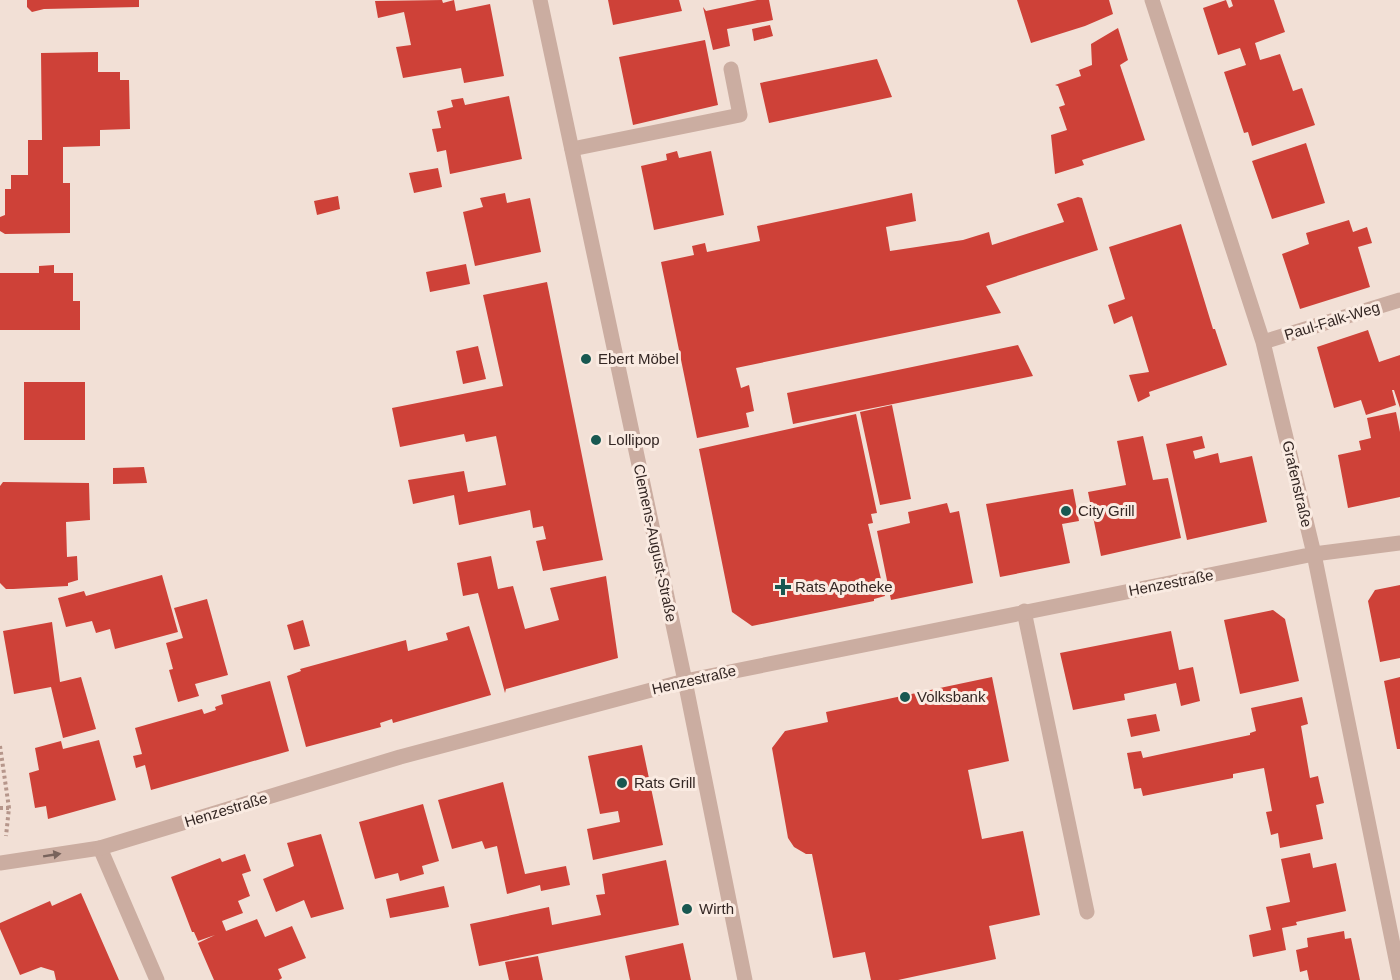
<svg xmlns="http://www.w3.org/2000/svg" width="1400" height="980" viewBox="0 0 1400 980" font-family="Helvetica,sans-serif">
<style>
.building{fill:#ce4138}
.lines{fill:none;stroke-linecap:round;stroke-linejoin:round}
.path{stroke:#b6968b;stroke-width:4;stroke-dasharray:3 3;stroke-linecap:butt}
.service{stroke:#cbada1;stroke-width:15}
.minor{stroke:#cbada1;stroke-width:15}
.tertiary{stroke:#cbada1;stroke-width:15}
.oneway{fill:#78635c}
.poi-dot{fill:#185851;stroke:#faebe2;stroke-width:2}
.labels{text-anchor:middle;stroke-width:6;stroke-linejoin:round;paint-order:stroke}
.street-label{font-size:15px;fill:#342724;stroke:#faebe2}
.poi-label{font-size:15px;fill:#342724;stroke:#faebe2;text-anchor:start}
</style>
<rect width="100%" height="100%" fill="#f2e0d6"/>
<path class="building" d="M 27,0 L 139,0 L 139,7 L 44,9 L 32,12 L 27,7 Z
M 442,0 L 443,3 L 454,0 L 456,11 L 490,4 L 504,76 L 464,83 L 461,68 L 403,78 L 396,47 L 411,45 L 404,12 L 378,18 L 375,1 Z
M 608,0 L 679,0 L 682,11 L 613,25 Z
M 757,0 L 769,0 L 773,20 L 727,29 L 730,46 L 713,50 L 703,7 L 706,11 Z
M 1017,0 L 1109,0 L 1113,14 L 1085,26 L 1031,43 Z
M 1226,0 L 1229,8 L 1233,6 L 1231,0 L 1274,0 L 1285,32 L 1255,43 L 1260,60 L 1280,54 L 1293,91 L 1302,88 L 1315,125 L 1252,146 L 1248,132 L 1244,133 L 1224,72 L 1246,65 L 1240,48 L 1218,55 L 1203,8 Z
M 770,25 L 773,36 L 754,41 L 752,29 Z
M 1118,28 L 1128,60 L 1120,65 L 1145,140 L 1082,160 L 1084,165 L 1055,174 L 1051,135 L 1067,130 L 1059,107 L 1065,105 L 1058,86 L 1055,85 L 1081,76 L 1079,70 L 1092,65 L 1091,44 Z
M 705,40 L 718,105 L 633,125 L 619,57 Z
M 98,52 L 98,72 L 120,72 L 120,80 L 129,80 L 130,129 L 100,130 L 100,146 L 63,147 L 63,183 L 70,183 L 70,233 L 5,234 L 0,231 L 0,217 L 5,215 L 5,189 L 11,189 L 11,175 L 28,175 L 28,140 L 42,140 L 41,53 Z
M 877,59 L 892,97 L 769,123 L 760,83 Z
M 509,96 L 522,159 L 450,174 L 446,150 L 437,152 L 432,129 L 441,128 L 437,111 L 453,107 L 451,100 L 463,98 L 465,105 Z
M 1306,143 L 1325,203 L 1272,219 L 1252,161 Z
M 677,151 L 679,158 L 711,151 L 724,215 L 654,230 L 641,166 L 667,160 L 666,154 Z
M 438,168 L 442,187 L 414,193 L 409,173 Z
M 505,193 L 507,203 L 530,198 L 541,252 L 475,266 L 463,212 L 483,207 L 480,198 Z
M 912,193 L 916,221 L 886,227 L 890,251 L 963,240 L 989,232 L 992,245 L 1064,222 L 1057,204 L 1078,197 L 1082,198 L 1098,250 L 986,286 L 1001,313 L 736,368 L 741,388 L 749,385 L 754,411 L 746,413 L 749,427 L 697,438 L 661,262 L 694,255 L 692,246 L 705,243 L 707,252 L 760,241 L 757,226 Z
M 338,196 L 340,209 L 317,215 L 314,201 Z
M 1349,220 L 1353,232 L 1367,227 L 1372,243 L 1358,247 L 1370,287 L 1300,309 L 1282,254 L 1309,244 L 1306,233 Z
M 1181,224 L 1213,329 L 1215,329 L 1227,365 L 1149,392 L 1150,396 L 1138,402 L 1129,375 L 1149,372 L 1132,316 L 1114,324 L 1108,305 L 1125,299 L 1109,247 Z
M 466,264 L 470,284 L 430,292 L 426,272 Z
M 54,265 L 54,273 L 73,273 L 73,301 L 80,301 L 80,330 L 0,330 L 0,273 L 39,273 L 39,266 Z
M 547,282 L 603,560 L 543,571 L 536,541 L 546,539 L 543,526 L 533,528 L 530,510 L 459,525 L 454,495 L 413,504 L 408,480 L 464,471 L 468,492 L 506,485 L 496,436 L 466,442 L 464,434 L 400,447 L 392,408 L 503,386 L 483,295 Z
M 1368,330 L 1379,362 L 1400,355 L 1400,408 L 1394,390 L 1392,390 L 1396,405 L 1366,415 L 1361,400 L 1334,408 L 1317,347 Z
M 1018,345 L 1033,376 L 793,424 L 787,393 Z
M 478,346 L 486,379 L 463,384 L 456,351 Z
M 24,382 L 85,382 L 85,440 L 24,440 Z
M 892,405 L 911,499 L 880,505 L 860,412 Z
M 1396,412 L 1400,432 L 1400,497 L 1348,508 L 1338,455 L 1361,450 L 1359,441 L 1371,438 L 1367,418 Z
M 856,414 L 877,513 L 871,514 L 873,523 L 868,524 L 885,596 L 874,599 L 874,601 L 752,626 L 732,612 L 699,449 Z
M 1143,436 L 1153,480 L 1168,478 L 1181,538 L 1101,556 L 1088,492 L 1126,485 L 1117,441 Z
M 1202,436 L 1205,448 L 1193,451 L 1195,459 L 1218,453 L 1220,463 L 1252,456 L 1267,522 L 1187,540 L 1166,444 Z
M 144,467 L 147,483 L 113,484 L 113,468 Z
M 3,482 L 89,483 L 90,520 L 66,522 L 67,557 L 77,556 L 78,580 L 68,583 L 68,586 L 13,589 L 6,589 L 0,583 L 0,486 Z
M 1073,489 L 1079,521 L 1062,524 L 1070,563 L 1000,577 L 986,504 Z
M 947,503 L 950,513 L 959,511 L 973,583 L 891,600 L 877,531 L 910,523 L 908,512 Z
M 491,556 L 498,589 L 513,586 L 525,629 L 559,620 L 550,588 L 606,576 L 618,658 L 506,689 L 505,693 L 478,593 L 463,596 L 457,563 Z
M 162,575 L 178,632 L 115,649 L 110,629 L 96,633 L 92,621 L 66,627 L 58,598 L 84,591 L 86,596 Z
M 1400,585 L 1400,658 L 1380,662 L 1368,601 L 1375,590 Z
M 207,599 L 228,675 L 195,684 L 199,696 L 178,702 L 169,670 L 173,669 L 166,643 L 183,638 L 174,608 Z
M 1273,610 L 1285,619 L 1299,681 L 1240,694 L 1224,620 Z
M 303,620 L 310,646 L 294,650 L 287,625 Z
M 52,622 L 60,682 L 81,677 L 96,729 L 63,738 L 51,687 L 14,694 L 3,631 Z
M 469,626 L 491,695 L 393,723 L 392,719 L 380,723 L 381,727 L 306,747 L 287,676 L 301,671 L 300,669 L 406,640 L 408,651 L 448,640 L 446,633 Z
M 1171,631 L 1179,670 L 1193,667 L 1200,701 L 1181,706 L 1176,683 L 1124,694 L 1125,700 L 1073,710 L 1060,653 Z
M 992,677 L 1009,761 L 968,770 L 982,839 L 1023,831 L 1040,915 L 989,926 L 996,959 L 898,980 L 871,980 L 865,952 L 833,958 L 812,854 L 806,854 L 794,847 L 788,838 L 772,748 L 785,731 L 828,722 L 826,712 Z
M 1400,677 L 1400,749 L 1397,749 L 1384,681 Z
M 270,681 L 289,751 L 151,790 L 145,765 L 136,768 L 133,756 L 142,754 L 135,728 L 202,709 L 204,714 L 216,710 L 215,707 L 223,704 L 221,695 Z
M 1302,697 L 1308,724 L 1301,726 L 1310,778 L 1318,776 L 1324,803 L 1316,805 L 1323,839 L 1280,848 L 1278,833 L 1271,835 L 1266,812 L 1272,811 L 1264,768 L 1233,774 L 1233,778 L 1143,796 L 1141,788 L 1134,789 L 1127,753 L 1141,751 L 1143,758 L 1250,735 L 1250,733 L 1256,731 L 1251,708 Z
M 1156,714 L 1160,731 L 1131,737 L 1127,719 Z
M 99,740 L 116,800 L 48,819 L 46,806 L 35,808 L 29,773 L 39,770 L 35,748 L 61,741 L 63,749 Z
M 642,745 L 663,845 L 593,860 L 587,829 L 620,822 L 618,811 L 600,814 L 588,756 Z
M 503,782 L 525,874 L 566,866 L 570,885 L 541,891 L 540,885 L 507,894 L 497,846 L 485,849 L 482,841 L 452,849 L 438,800 Z
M 423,804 L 439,861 L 422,866 L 424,874 L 400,881 L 398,873 L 375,879 L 359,822 Z
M 321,834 L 344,909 L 311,918 L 304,900 L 276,912 L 263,879 L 294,866 L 287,843 Z
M 1310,853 L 1313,868 L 1336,863 L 1346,911 L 1296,922 L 1297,925 L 1282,928 L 1286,950 L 1253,957 L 1249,935 L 1271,930 L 1266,907 L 1290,902 L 1281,859 Z
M 245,854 L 251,871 L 242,874 L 250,896 L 238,901 L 243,913 L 222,921 L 226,931 L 257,919 L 265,937 L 292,926 L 306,958 L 278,969 L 282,978 L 279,980 L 214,980 L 198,943 L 215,935 L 198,941 L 194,932 L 192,932 L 171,877 L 220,858 L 222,862 Z
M 666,860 L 679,925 L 479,966 L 470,924 L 549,907 L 552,925 L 601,915 L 596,895 L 605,894 L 602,874 Z
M 444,886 L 449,907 L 390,918 L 386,899 Z
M 81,893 L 119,980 L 56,980 L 54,971 L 41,967 L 20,975 L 0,929 L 0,923 L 50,901 L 52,906 Z
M 1344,931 L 1345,939 L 1351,938 L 1360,980 L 1309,980 L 1307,970 L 1300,972 L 1296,950 L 1308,947 L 1307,938 Z
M 683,943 L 691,980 L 630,980 L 625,956 Z
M 538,956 L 543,980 L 509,980 L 505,962 Z"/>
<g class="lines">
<path class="path" d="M 0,746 L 9,808 L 6,836
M 0,808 L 9,808"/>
<path class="service" d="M 572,149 L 740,115 L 731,69
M 1024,611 L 1087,912"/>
<path class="minor" d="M 540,0 L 685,681 L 1314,554 L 1400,543
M 1152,0 L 1263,342 L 1314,554 L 1400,979
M 1263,342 L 1400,300
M 0,863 L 100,848 L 157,980"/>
<path class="tertiary" d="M 100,848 L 400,757 L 685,681 L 745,980"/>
</g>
<defs><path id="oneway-solid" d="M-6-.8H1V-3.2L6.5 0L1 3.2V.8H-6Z" transform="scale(1.5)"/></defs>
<use class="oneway" href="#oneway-solid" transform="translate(52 855) rotate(-9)"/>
<g class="poi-dot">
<circle cx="586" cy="359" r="6"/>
<circle cx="596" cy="440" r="6"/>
<circle cx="1066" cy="511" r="6"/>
<path d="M780 578h6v6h6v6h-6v6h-6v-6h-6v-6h6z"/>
<circle cx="905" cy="697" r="6"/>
<circle cx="622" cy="783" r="6"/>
<circle cx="687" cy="909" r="6"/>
</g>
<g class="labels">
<g class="street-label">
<text transform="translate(1332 321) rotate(-17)" y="5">Paul-Falk-Weg</text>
<text transform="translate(1297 484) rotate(77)" y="5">Grafenstraße</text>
<text transform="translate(655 543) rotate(78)" y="5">Clemens-August-Straße</text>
<text transform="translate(1171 583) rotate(-11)" y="5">Henzestraße</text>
<text transform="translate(694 680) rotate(-13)" y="5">Henzestraße</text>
<text transform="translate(226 810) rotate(-17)" y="5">Henzestraße</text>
</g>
<g class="poi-label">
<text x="598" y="364">Ebert Möbel</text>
<text x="608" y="445">Lollipop</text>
<text x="1078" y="516">City Grill</text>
<text x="795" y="592">Rats Apotheke</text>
<text x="917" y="702">Volksbank</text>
<text x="634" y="788">Rats Grill</text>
<text x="699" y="914">Wirth</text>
</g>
</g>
</svg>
